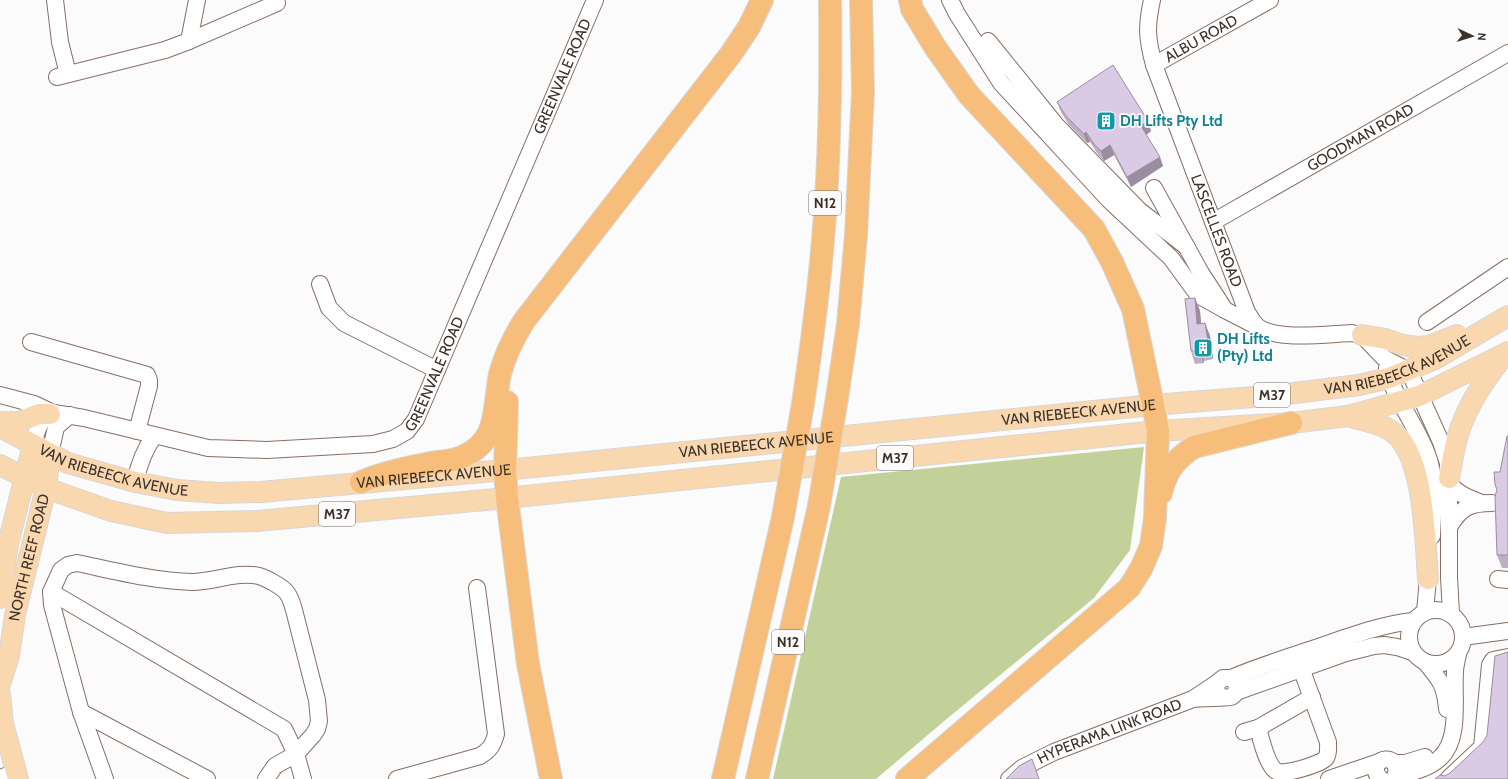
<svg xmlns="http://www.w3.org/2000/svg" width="1508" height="779" viewBox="0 0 1508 779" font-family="Cabin,sans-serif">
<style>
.green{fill:#c2d19a}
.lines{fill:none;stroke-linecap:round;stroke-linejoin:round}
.minor-casing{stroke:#886e62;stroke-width:18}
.major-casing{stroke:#d8d6d5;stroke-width:22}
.highway-casing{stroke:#d8d6d5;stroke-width:24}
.minor{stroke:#fff;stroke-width:16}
.major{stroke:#fad8af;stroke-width:20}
.highway{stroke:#f6be7a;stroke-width:22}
.highway-bridge-casing{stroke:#d8d6d5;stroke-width:24;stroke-linecap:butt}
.highway-bridge{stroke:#f6be7a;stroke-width:22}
.wall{fill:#bcaec3}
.shaded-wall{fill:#998d9f}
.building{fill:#dbcae3;stroke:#998d9f}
.labels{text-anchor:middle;stroke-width:3.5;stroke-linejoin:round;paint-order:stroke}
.shield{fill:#fbfbfb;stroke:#766e6a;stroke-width:1}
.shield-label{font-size:14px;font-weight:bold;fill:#3d312c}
.street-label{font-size:15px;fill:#3d312c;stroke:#fbfbfb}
.culture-label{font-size:15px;font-weight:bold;fill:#0d838f;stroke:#fbfbfb;text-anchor:start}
</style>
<rect width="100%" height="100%" fill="#fbfbfb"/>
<path class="green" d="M 1144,447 L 1130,550 L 1094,598 L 949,717 L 876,779 L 773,779 L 841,477 Z"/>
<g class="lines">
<g class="minor-casing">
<g id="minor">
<path d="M 55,0 L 60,42 L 68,74"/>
<path d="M 950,0 L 957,14 L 1001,83 L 1109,200 L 1171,258 L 1198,295 L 1225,310"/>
<path id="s1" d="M 1152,0 C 1146,27 1147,39 1154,65 L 1247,312 C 1250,317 1253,323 1258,327 C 1278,341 1327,334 1352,333 L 1362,335 L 1384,358 L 1409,371 L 1441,442 L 1448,463 L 1449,478 L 1449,577 L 1451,614"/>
<path d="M 189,41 L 277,3"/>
<path d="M 988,41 L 1056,125 L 1140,211 L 1187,247"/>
<path id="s2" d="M 1154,65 L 1270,0"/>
<path d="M 57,77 L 165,50 L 189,41 L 197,0"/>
<path d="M 1154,188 L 1201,273 L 1225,310 L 1256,326"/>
<path id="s3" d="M 1213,222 L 1508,53"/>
<path d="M 320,284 L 329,308 L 344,323 L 437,370"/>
<path d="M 1427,322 L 1508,267"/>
<path d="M 31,342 L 147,375 L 149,380 L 149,386 L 137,431"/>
<path d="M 1387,368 C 1394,399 1416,424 1427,454 C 1437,479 1433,510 1432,536"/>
<path d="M 0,395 L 34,404 L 53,413"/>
<path id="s4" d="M 33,445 C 36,434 40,415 54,413 L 84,418 L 208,448 L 267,450 L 373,444 L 393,439 L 407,431 L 416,419 L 595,0"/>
<path d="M 50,454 L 56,427 L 70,415"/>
<path d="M 135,482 C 139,464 144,450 154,436"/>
<path d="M 1450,484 C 1457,494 1470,498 1481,503"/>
<path d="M 1449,527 C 1461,507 1470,503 1492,503"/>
<path d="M 1498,579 L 1508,580"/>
<path d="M 51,592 L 284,729 L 296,754 L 303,779"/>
<circle cx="1436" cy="637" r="27"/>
<path d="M 1425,612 L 1429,567"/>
<path d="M 1463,637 L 1508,631"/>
<path d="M 1426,663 C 1441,681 1445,686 1447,709"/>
<path d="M 1231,678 C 1257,667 1283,659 1309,650 C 1343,639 1377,625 1413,621"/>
<path d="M 1236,692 L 1346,653 L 1374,646 L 1384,645 L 1397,647 L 1412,652"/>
<path d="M 1193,699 C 1198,698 1230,698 1231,697 C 1234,696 1236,692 1237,689 C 1237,684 1235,681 1231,678 L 1223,678 L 1217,683 L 1216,691 L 1221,697"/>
<path d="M 81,712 L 207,779"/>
<path d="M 1258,728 C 1261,739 1267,765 1276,771 C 1283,776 1321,764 1326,758 C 1329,753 1328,747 1328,742 L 1301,668"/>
<path d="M 1244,732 L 1258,728 L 1312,697"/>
<path d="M 1395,763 L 1405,763 L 1425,757"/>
<path d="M 1395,776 C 1410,773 1428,769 1440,758 C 1461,739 1453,697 1455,672 C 1455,666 1457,660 1458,654"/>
<path d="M 0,778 L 16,772"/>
<path d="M 105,779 L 81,712 L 52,605 L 51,592 L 61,570 L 68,565 L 77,563 C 115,571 153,581 192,582 C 214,582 237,571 259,576 C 266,578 283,587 287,593 C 291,598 292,604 294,610 L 317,700 L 319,721 L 317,729 L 313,735 L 296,754 L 275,766 L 266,779"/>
<path d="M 397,779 L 480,756 C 490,750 493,745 496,734 L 477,588"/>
<path id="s5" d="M 1009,779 L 1022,768 L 1054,752 L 1193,699 L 1217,683"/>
<path d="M 1329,779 L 1379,762"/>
<path d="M 1381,779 C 1368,769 1382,752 1395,763 L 1397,772"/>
<path d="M 1448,779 L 1482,747 L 1490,665 L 1493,660 L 1508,657"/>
</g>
</g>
<g class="major-casing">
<g id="major">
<path d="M 1362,335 L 1386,339 L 1403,345 L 1417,347 L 1429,346 L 1457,335"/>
<path d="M 1348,416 C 1363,421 1382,423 1394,433 C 1425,458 1425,541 1428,579"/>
<path d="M 0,422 L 19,422 L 39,414 L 50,414"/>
<path id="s6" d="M 0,427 L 68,463 L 135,482 L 177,490 L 219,493 L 261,492 L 505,470 L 1153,405 L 1278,395 L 1359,385 L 1389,378 L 1435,359 L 1508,316"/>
<path d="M 0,465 L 46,488 L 111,511 L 167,523 L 257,521 L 507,498 L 1158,431 L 1291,423 L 1348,416 L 1419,396 L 1508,352"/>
<path d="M 1449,478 C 1452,463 1454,447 1459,432 C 1468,404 1484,381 1502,358"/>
<path d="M 0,598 L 8,544 L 33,445"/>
<path id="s7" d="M 0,684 L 9,656 L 15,615 L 46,488 L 50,454"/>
<path d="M 0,694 L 3,723 L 18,779"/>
</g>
</g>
<g class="highway-casing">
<path id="highway" d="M 837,398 L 848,324 L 856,235 L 863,91 L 861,0
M 507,402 L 505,470 L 507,498 L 528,664 L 551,779
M 803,404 C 811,349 819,294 823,239 C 830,160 831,79 830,0
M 361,482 C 382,473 404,468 426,464 C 438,461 451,462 462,457 C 500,441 493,408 500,374 C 505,355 514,337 524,321 L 731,54 L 749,27 L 762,0
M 1161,493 C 1166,472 1175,459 1194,447 L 1291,423
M 723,779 L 783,517
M 757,779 L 819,506
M 907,779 L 1129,588 L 1141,569 L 1151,546 L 1155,518 L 1158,431 L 1153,405 L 1133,309 L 1112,262 L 1094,229 L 969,95 L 935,47 L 912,9 L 910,0"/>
</g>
<use href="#minor" class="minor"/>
<use href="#major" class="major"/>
<use href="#highway" class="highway"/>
<g class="highway-bridge-casing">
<path id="highway-bridge" d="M 819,506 L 837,398
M 783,517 L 803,404"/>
</g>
<use href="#highway-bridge" class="highway-bridge"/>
</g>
<path class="wall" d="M 1057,102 L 1148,121 L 1151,131 L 1146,135 L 1163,166 L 1131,187 L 1114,155 L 1104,161 L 1097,153 L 1090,142 L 1087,143 L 1069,125 L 1061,112 Z
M 1195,298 L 1200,311 L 1201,323 L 1205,323 L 1210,336 L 1213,359 L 1204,361 L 1204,363 L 1195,364 L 1191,351 Z
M 1508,436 L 1508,568 L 1502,568 L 1497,555 L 1500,472 Z"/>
<path class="shaded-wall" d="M 1148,121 L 1151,131 L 1145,136 L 1141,126 Z
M 1086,132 L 1090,142 L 1087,143 L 1084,134 Z
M 1110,145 L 1114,155 L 1104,161 L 1101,151 Z
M 1160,157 L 1163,166 L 1131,187 L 1127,177 Z
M 1195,298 L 1200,311 L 1202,336 L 1197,324 Z
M 1205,323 L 1210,336 L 1213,359 L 1209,347 Z
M 1199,348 L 1204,361 L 1204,363 L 1199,350 Z"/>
<path class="building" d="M 1113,65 L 1148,121 L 1141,126 L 1160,157 L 1127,177 L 1110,145 L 1101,151 L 1094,144 L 1086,132 L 1084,134 L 1066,116 L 1057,102 Z
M 1195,298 L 1197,324 L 1205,323 L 1209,347 L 1199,348 L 1199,350 L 1191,351 L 1185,299 Z
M 1507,436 L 1508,436 L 1508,555 L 1497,555 L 1495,496 L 1497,490 L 1495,484 L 1494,472 L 1500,472 Z
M 1508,652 L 1508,779 L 1435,779 L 1440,775 L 1445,776 L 1450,773 L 1484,741 L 1487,735 L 1495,656 Z
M 1032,759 L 1039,779 L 1006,779 L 1019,766 Z"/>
<defs>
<g id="building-square" transform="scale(1)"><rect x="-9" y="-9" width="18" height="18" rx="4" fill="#0f9aa8" stroke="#fbfbfb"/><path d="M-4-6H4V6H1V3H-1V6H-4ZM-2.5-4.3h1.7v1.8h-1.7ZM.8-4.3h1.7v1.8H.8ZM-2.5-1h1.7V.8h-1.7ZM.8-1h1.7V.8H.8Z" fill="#fff"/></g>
</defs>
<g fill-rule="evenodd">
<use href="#building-square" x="1106" y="121"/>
<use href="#building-square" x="1203" y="348"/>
</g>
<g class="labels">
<g class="shield">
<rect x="809" y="191" width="32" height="24" rx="3"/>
<rect x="1254" y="383" width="36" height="24" rx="3"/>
<rect x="877" y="446" width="36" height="24" rx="3"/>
<rect x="319" y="502" width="36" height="24" rx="3"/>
<rect x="772" y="630" width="32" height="24" rx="3"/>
</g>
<g class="shield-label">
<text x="825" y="208">N12</text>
<text x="1272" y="400">M37</text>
<text x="895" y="463">M37</text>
<text x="337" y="519">M37</text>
<text x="788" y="647">N12</text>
</g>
<g class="street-label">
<text dy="5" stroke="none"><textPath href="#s2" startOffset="54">ALBU ROAD</textPath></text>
<text dy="5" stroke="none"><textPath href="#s4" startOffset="788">GREENVALE ROAD</textPath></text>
<text dy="5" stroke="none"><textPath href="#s3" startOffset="170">GOODMAN ROAD</textPath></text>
<text dy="5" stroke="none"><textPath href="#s1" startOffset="243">LASCELLES ROAD</textPath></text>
<text dy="5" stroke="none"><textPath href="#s6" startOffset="1419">VAN RIEBEECK AVENUE</textPath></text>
<text dy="5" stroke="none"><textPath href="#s4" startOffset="464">GREENVALE ROAD</textPath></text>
<text dy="5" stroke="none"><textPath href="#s6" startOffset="1095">VAN RIEBEECK AVENUE</textPath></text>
<text dy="5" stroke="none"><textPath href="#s6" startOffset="771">VAN RIEBEECK AVENUE</textPath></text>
<text dy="5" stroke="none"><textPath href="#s6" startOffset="123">VAN RIEBEECK AVENUE</textPath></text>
<text dy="5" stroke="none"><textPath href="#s6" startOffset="447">VAN RIEBEECK AVENUE</textPath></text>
<text dy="5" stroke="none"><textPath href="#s7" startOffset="130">NORTH REEF ROAD</textPath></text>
<text dy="5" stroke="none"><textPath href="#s5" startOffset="112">HYPERAMA LINK ROAD</textPath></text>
</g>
<g class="culture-label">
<text x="1120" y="126">DH Lifts Pty Ltd</text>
<text x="1217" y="344">DH Lifts<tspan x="1217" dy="17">(Pty) Ltd</tspan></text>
</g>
</g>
<g transform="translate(1472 36) rotate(94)" stroke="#fbfbfb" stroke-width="3" paint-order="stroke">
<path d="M0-3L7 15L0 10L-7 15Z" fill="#3d312c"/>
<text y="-6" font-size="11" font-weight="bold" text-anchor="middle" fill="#3d312c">N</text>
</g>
</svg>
